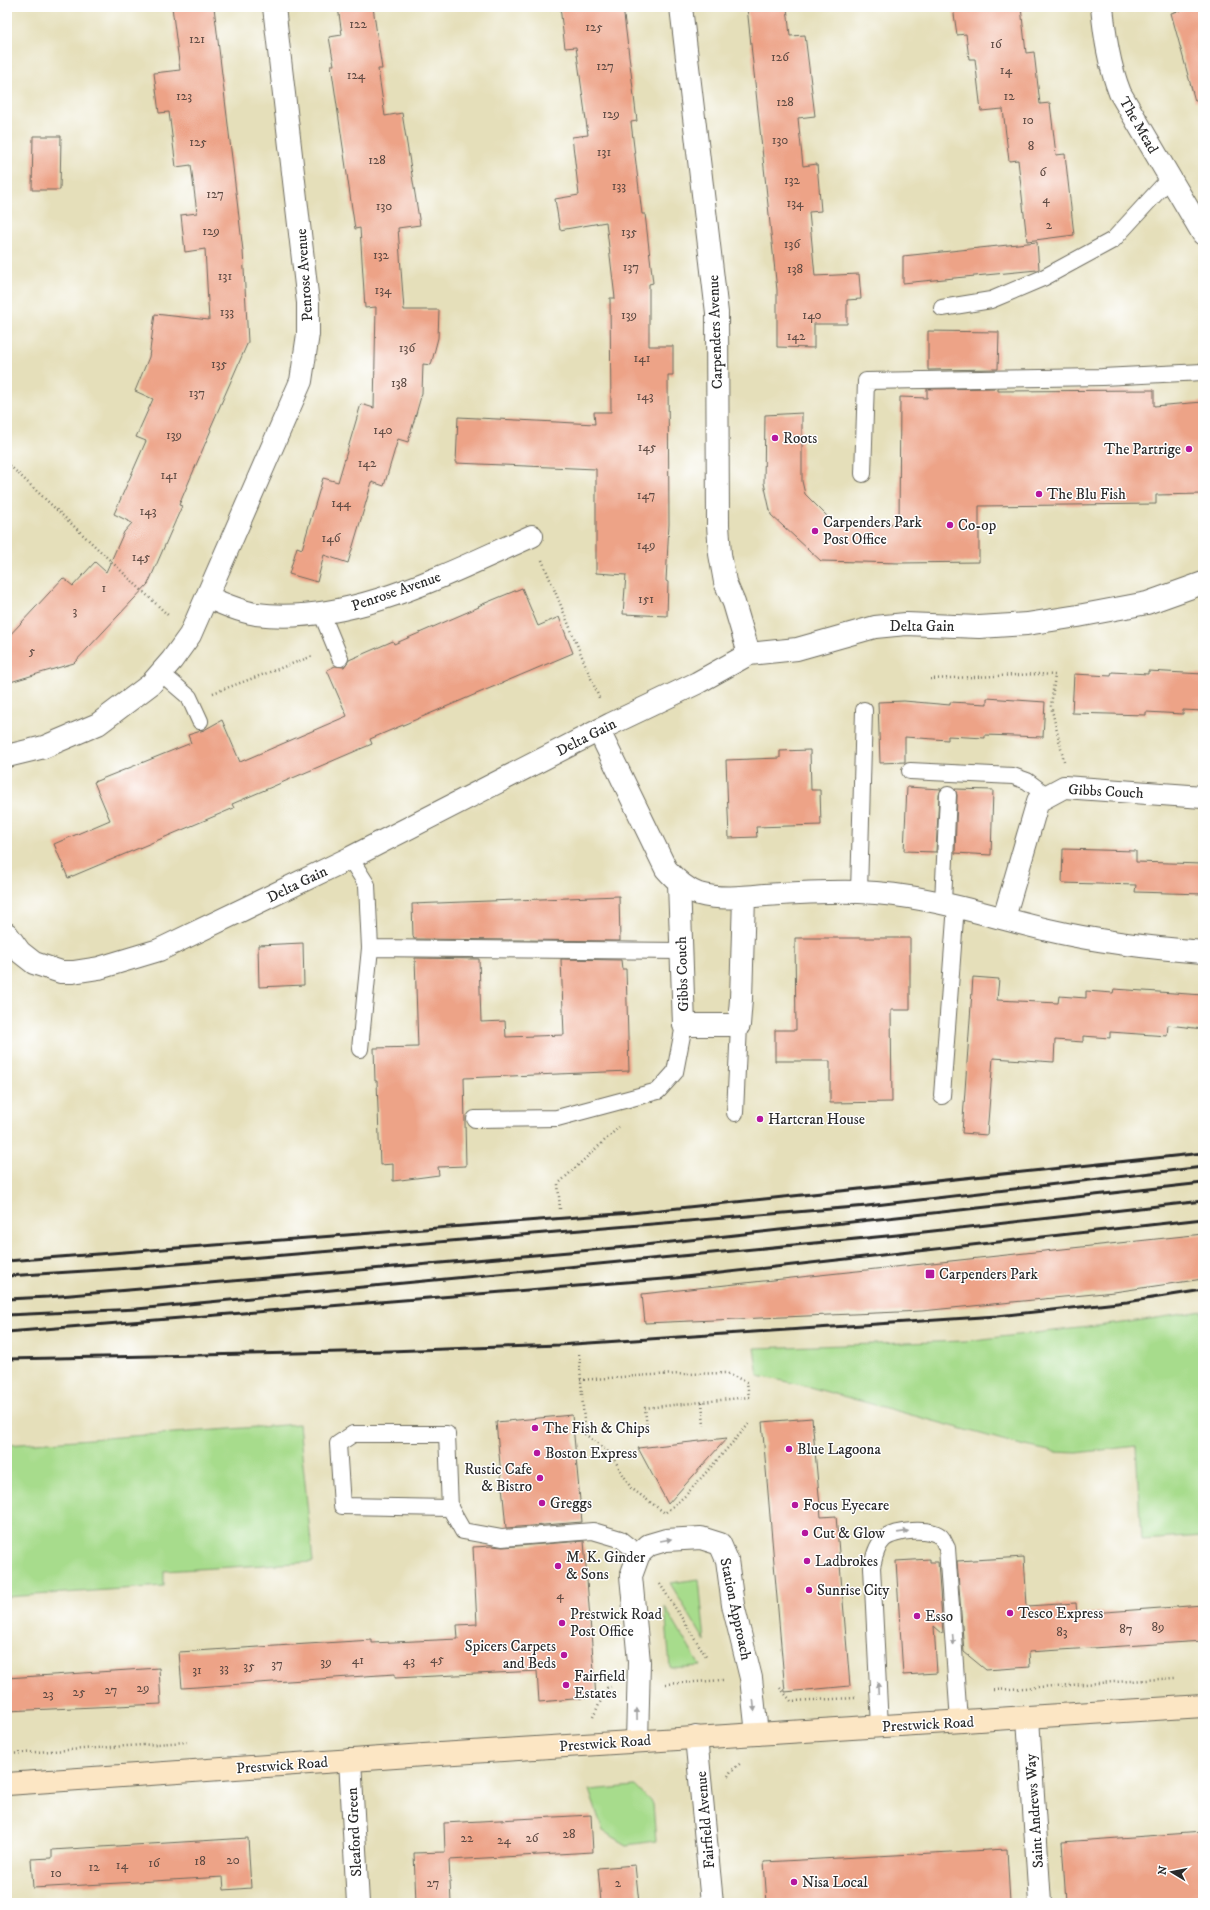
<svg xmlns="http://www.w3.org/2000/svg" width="1210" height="1910" viewBox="0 0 1210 1910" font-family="'IM FELL DW Pica',serif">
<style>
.green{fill:#a7dc8c;stroke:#69845c}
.building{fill:#eda387}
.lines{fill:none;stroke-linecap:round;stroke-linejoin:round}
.service-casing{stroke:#6c6a5d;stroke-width:18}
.minor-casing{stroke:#6c6a5d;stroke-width:24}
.tertiary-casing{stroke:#6c6a5d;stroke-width:24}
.secondary-casing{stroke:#6c6a5d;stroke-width:24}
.path{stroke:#6c6a5d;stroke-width:2.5;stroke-dasharray:1 3;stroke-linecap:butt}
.service{stroke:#fff;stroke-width:16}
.minor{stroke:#fff;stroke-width:22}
.tertiary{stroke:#fff;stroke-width:22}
.secondary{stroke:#fce6c4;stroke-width:22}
.rail{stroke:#2b2b2b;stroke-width:3}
.oneway{fill:#a0a0a0}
.poi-dot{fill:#b5179e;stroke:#fff;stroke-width:1.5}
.labels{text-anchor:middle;stroke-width:3;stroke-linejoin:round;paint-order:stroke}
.number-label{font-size:13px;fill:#5c4942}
.street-label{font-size:15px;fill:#2b2b2b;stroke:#fff}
.poi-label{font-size:15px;fill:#2b2b2b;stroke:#fff;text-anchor:start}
</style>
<rect width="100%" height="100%" fill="#fff"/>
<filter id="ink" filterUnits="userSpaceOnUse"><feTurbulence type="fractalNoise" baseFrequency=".025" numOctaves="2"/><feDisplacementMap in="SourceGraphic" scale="8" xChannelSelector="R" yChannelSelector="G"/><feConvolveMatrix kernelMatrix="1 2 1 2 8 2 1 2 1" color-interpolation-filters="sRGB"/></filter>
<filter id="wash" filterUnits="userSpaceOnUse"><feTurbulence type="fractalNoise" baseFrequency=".012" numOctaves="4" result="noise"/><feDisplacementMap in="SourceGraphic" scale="16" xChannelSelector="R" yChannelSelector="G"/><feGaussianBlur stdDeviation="0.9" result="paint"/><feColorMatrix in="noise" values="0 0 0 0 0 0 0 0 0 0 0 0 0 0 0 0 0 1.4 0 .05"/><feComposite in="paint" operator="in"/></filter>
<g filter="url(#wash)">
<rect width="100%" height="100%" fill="#e5dfba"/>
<path class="green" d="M 1203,1311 L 1203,1536 L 1141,1540 L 1136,1446 L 1077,1453 L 1054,1452 L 1021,1445 L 802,1385 L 758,1376 L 754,1348 L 965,1341 L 1123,1323 Z
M 299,1424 L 313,1562 L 164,1571 L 164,1586 L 7,1597 L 7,1445 Z
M 699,1579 L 705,1641 L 670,1583 Z
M 665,1607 L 700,1666 L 670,1668 Z
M 635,1786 L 653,1804 L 656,1841 L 627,1845 L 603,1831 L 589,1790 Z"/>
<g id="blocks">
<path class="building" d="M 172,7 L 214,7 L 243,251 L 248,342 L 210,429 L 211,430 L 179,505 L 182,506 L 148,584 L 74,663 L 7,683 L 7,638 L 63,578 L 73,586 L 95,562 L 106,572 L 124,532 L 132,523 L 114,514 L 146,441 L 136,437 L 153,399 L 135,391 L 149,357 L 155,314 L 209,320 L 205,249 L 185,252 L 181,215 L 197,213 L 191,165 L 176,167 L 169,112 L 159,113 L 154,73 L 180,70 Z
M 338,7 L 373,7 L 382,69 L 378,69 L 385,116 L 402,113 L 420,225 L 398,228 L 404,310 L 439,310 L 438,338 L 431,365 L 423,364 L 422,393 L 408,442 L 398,439 L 384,486 L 372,482 L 348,563 L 324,555 L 317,582 L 289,574 L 297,547 L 302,549 L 323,478 L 338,482 L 361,404 L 374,408 L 376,307 L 365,308 L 360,228 L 355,229 L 331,65 L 334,65 L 329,37 L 342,35 Z
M 560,7 L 623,7 L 637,121 L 631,122 L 642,214 L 645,214 L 653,283 L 649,284 L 649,346 L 673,346 L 673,375 L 668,375 L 669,524 L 666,581 L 668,582 L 667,616 L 623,614 L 626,575 L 596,573 L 596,469 L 456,463 L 458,417 L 595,424 L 594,412 L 611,412 L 610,298 L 615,298 L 606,222 L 560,230 L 555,199 L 579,195 L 572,137 L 588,135 L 576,47 L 565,48 Z
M 747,7 L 787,7 L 790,36 L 805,35 L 815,116 L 798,118 L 803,166 L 817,164 L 821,211 L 809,212 L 815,276 L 859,274 L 861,299 L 847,300 L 847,324 L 814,324 L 814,348 L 777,347 L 777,290 Z
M 953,7 L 1021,7 L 1026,53 L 1034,52 L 1040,104 L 1050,103 L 1056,155 L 1065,154 L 1074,235 L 1027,241 L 1018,160 L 1009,161 L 1003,109 L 981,111 L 975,59 L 969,59 L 966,34 L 957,35 Z
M 1194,7 L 1203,7 L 1203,100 L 1195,101 L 1171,13 Z
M 33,136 L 61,136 L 60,190 L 32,190 Z
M 1037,242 L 1039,269 L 1037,270 L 903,283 L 903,256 Z
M 928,331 L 999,332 L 998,369 L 928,370 Z
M 998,388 L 998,391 L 1154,390 L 1154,406 L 1203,402 L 1203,494 L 1156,495 L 1156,504 L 979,506 L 979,562 L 900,563 L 821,561 L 771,515 L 764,483 L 765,415 L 802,413 L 802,481 L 805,494 L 832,521 L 850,523 L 899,524 L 900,397 L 927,398 L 927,389 Z
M 522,588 L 538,626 L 559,617 L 573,653 L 370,739 L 372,744 L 232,804 L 234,808 L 68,878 L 54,844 L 110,820 L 94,782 L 191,743 L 188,735 L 204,730 L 222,720 L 240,762 L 347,716 L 327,670 L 335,666 L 344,667 L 349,660 L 393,641 L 394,644 L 479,607 L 478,606 Z
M 1148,671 L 1203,674 L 1203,711 L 1183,710 L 1183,714 L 1146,712 L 1146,715 L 1072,713 L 1074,674 L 1111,676 L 1112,672 L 1148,674 Z
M 987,698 L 1045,702 L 1043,737 L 985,735 L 985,738 L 948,736 L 948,740 L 905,737 L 905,762 L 880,763 L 878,702 L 904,701 L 950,705 L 950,702 L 987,704 Z
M 810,750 L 811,790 L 820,790 L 821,825 L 756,827 L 757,837 L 729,838 L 726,760 L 780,758 L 780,751 Z
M 907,787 L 941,789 L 939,795 L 936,852 L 904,851 Z
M 955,789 L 993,790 L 991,855 L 955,853 L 957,795 Z
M 1063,849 L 1136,851 L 1136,862 L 1203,864 L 1203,894 L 1135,892 L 1136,885 L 1062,883 Z
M 619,896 L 620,941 L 414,939 L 413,936 L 412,904 Z
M 795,938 L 910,938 L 910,1010 L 891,1010 L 892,1102 L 830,1103 L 830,1061 L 775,1061 L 775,1030 L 796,1030 Z
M 303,943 L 304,985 L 259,987 L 258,945 Z
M 415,958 L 479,959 L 481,1022 L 505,1021 L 506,1037 L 564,1035 L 561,959 L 621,960 L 622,969 L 626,969 L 629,1071 L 464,1078 L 466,1166 L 438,1167 L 439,1175 L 393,1181 L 393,1164 L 380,1165 L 377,1081 L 375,1081 L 374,1048 L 418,1047 Z
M 973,977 L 999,979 L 997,1000 L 1058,1003 L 1059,996 L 1086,998 L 1086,991 L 1113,993 L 1114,989 L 1203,995 L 1203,1029 L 1168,1025 L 1167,1036 L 1110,1032 L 1110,1038 L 1083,1036 L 1083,1042 L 1055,1040 L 1054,1062 L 993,1058 L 987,1135 L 962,1133 Z
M 1203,1234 L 1203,1279 L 1114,1292 L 922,1311 L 645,1323 L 642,1294 Z
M 572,1415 L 582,1522 L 506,1528 L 496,1422 Z
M 812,1418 L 821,1517 L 836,1516 L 850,1686 L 785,1692 L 762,1422 Z
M 727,1438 L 668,1504 L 638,1448 Z
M 584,1541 L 596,1697 L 539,1702 L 537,1671 L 395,1678 L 395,1674 L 182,1688 L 179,1652 L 372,1640 L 372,1643 L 458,1639 L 457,1625 L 477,1624 L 473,1547 L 492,1546 L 503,1547 Z
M 1024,1557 L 1027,1606 L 1076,1603 L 1077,1614 L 1203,1605 L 1203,1641 L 1029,1652 L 1030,1667 L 986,1670 L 964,1652 L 957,1561 Z
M 930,1559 L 930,1562 L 938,1562 L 943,1634 L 934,1626 L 937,1673 L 903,1675 L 896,1561 Z
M 159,1668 L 161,1704 L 7,1711 L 7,1678 Z
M 591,1815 L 593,1852 L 449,1860 L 451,1903 L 416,1903 L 414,1853 L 445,1852 L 444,1823 Z
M 1203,1832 L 1203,1903 L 1066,1903 L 1062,1842 Z
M 248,1838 L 251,1888 L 224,1890 L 223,1877 L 33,1888 L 31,1859 L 52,1858 L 52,1850 Z
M 1007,1849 L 1010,1903 L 767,1903 L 764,1862 Z
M 635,1865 L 639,1903 L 601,1903 L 598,1868 Z"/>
</g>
</g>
<g filter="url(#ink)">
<use href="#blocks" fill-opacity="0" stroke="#6c6a5d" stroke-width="1"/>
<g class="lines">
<g class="service-casing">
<path id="service" d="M 942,308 L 991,300 L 1043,278 L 1113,240 L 1170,178
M 863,474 L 866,381 L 1102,377 L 1203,372
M 321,612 L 340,658
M 161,673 L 189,697 L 200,721
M 910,771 L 1013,776 L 1027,781 L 1047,796
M 350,858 L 367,885 L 370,948 L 360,1049
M 859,892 L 864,710
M 943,902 L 948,795
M 370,948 L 681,951
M 942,1096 L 956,905
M 735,1113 L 739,1025
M 475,1119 L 557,1118 L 658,1091 L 675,1072 L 684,1025
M 450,1508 L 447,1434 L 353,1434 L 338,1444 L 342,1506 L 450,1508 L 463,1531 L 502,1538 L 593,1531 L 620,1539 L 639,1554
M 880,1727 L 872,1567 C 874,1558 876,1546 884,1539 C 894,1530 931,1527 941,1537 C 944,1540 945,1545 947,1548 L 959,1722"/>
</g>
<g class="minor-casing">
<path id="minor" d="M 681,7 L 717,313 L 718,525 L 720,554 L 725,582 L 734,603 L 749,654
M 1102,7 C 1105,37 1109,65 1120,93 L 1203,234
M 207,597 C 223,604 239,611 256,614 C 350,626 448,573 532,536
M 599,731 L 666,869 C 675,879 685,889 699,894 C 719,900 745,897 765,895 C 796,893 828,891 859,892 C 925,894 985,915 1048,930 C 1099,942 1151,948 1203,952
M 7,756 L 44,747 L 98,724 L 151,684 L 172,660 L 190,635 L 301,381 L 308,334 L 308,303 L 274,7
M 679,883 L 684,1025 L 739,1025 L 741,999 L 744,897
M 1004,918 L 1038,801 L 1064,787 L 1203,797
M 7,934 L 20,952 L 34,963 L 61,972 L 73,972 L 99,968 L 159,950 L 350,858 L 611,724 L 697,683 L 749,654 L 797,649 L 875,627 L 906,624 L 979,627 L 1027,624 L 1078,616 L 1147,603 L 1203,583
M 1028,1718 L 1040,1903
M 637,1741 L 639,1662 L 631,1576 L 639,1554 L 649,1545 L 666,1540 L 701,1538 L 720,1544 L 727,1560 L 733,1605 L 751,1678 L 757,1734
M 350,1760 L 358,1903"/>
</g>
<g class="tertiary-casing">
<path id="tertiary" d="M 696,1737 L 712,1903"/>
</g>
<g class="secondary-casing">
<path id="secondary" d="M 7,1784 L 424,1755 L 1203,1706"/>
</g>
<path class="path" d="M 7,463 L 169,616
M 542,560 L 600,700
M 930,679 L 1039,674 L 1055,675 L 1051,706 L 1064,761
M 213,693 L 313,656
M 560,1209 L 558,1184 L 619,1127
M 579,1354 L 585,1434 L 611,1454 L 631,1488 L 665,1513 L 686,1495 L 749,1424
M 580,1380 L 650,1375 L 726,1373 L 747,1382 L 749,1397 L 645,1408 L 647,1429
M 702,1402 L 704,1426
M 660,1584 L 706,1656
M 666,1684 L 723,1680
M 780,1688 L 791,1701 L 855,1698
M 994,1690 L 1175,1678
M 593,1717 L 607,1688 L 611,1687
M 7,1754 L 187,1742
M 728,1776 L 731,1771 L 741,1763"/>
<use href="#service" class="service"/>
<use href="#minor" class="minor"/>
<use href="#tertiary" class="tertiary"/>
<use href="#secondary" class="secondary"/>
<path class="rail" d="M 7,1261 L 631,1213 L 1203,1153
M 7,1276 L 117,1269 L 867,1206 L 1203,1167
M 7,1299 L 48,1297 L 626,1247 L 1203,1183
M 7,1315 L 137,1309 L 897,1235 L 1203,1201
M 7,1332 L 676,1278 L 1203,1219
M 7,1359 L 389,1351 L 559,1345 L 997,1316 L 1127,1302 L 1203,1290"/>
</g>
<defs><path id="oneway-solid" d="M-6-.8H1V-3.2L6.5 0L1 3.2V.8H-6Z"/></defs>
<g class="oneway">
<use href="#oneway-solid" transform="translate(903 1532) rotate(-8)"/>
<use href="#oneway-solid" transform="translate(666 1540) rotate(-10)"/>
<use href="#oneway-solid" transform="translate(953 1640) rotate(86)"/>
<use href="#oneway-solid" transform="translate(878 1688) rotate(-93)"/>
<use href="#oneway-solid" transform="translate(754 1706) rotate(84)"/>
<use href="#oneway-solid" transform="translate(637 1714) rotate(-91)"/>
</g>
</g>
<g class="poi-dot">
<circle cx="775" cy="438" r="4"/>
<circle cx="1189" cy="449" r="4"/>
<circle cx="1039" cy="494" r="4"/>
<circle cx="950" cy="525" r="4"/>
<circle cx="815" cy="531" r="4"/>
<circle cx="760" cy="1119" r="4"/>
<rect x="925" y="1269" width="10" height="10" rx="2"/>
<circle cx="535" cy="1428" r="4"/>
<circle cx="789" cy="1449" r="4"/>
<circle cx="537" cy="1453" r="4"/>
<circle cx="540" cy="1478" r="4"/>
<circle cx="542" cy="1503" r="4"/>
<circle cx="795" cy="1505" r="4"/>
<circle cx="805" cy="1533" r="4"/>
<circle cx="807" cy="1561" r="4"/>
<circle cx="558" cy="1566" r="4"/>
<circle cx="809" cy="1590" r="4"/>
<circle cx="1010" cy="1613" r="4"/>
<circle cx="917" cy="1616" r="4"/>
<circle cx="562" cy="1623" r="4"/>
<circle cx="564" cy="1655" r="4"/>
<circle cx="566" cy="1685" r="4"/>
<circle cx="794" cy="1882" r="4"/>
</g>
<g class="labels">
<g class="number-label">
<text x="358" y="28">122</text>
<text x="594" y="31">125</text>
<text x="197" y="43">121</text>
<text x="996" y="48">16</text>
<text x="780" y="61">126</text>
<text x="605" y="70">127</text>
<text x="1006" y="74">14</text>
<text x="356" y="79">124</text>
<text x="184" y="100">123</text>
<text x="1009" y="100">12</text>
<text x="785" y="106">128</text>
<text x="611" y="118">129</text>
<text x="1028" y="124">10</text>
<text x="780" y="144">130</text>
<text x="198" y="146">125</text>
<text x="1031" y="150">8</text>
<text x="604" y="156">131</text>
<text x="377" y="164">128</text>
<text x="1043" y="176">6</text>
<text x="792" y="184">132</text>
<text x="619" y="190">133</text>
<text x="215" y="198">127</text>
<text x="1046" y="203">4</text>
<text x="795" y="207">134</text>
<text x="384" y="210">130</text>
<text x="1049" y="229">2</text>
<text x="211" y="235">129</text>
<text x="629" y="236">135</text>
<text x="792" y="248">136</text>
<text x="381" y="259">132</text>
<text x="631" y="271">137</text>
<text x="795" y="273">138</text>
<text x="225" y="280">131</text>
<text x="383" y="294">134</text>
<text x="227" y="316">133</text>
<text x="629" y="319">139</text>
<text x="812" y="319">140</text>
<text x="796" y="340">142</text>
<text x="407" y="352">136</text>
<text x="642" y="362">141</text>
<text x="219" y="368">135</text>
<text x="399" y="387">138</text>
<text x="197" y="397">137</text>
<text x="645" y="400">143</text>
<text x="383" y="434">140</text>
<text x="174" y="439">139</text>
<text x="647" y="451">145</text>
<text x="367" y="467">142</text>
<text x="169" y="479">141</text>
<text x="646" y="499">147</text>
<text x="341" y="507">144</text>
<text x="148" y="515">143</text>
<text x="331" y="542">146</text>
<text x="646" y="549">149</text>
<text x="141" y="561">145</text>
<text x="104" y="592">1</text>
<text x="646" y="603">151</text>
<text x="75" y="615">3</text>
<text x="32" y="655">5</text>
<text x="560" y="1599">4</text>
<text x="1158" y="1631">89</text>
<text x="1126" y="1633">87</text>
<text x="1062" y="1636">83</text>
<text x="437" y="1663">45</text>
<text x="358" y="1664">41</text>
<text x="409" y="1665">43</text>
<text x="326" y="1666">39</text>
<text x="277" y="1668">37</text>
<text x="249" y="1670">35</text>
<text x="224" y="1672">33</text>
<text x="197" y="1674">31</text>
<text x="143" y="1692">29</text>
<text x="111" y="1694">27</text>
<text x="79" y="1696">25</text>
<text x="48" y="1698">23</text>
<text x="569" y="1838">28</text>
<text x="467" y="1842">22</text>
<text x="532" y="1842">26</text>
<text x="504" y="1844">24</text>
<text x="233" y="1864">20</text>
<text x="200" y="1865">18</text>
<text x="154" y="1867">16</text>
<text x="122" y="1869">14</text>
<text x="94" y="1871">12</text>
<text x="56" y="1877">10</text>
<text x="433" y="1887">27</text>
<text x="618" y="1887">2</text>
</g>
<g class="street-label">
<text transform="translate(1139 125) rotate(60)" y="5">The Mead</text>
<text transform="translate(304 275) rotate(-94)" y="5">Penrose Avenue</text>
<text transform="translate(715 332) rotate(-92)" y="5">Carpenders Avenue</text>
<text transform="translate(396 591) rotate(-19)" y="5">Penrose Avenue</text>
<text x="922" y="631">Delta Gain</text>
<text transform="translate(586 737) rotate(-27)" y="5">Delta Gain</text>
<text transform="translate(1106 791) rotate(3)" y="5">Gibbs Couch</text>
<text transform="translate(297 884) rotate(-26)" y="5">Delta Gain</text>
<text transform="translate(682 974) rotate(-92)" y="5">Gibbs Couch</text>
<text transform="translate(736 1609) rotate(78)" y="5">Station Approach</text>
<text transform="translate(928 1724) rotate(-3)" y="5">Prestwick Road</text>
<text transform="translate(605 1743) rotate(-4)" y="5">Prestwick Road</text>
<text transform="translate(282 1765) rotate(-4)" y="5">Prestwick Road</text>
<text transform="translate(1034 1811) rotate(-94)" y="5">Saint Andrews Way</text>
<text transform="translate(705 1820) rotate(-95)" y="5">Fairfield Avenue</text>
<text transform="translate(354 1832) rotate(-93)" y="5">Sleaford Green</text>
</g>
<g class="poi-label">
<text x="783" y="443">Roots</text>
<text x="1181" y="454" text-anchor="end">The Partrige</text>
<text x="1047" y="499">The Blu Fish</text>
<text x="823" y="527">Carpenders Park<tspan x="823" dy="17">Post Office</tspan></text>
<text x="958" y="530">Co-op</text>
<text x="768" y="1124">Hartcran House</text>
<text x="939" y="1279">Carpenders Park</text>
<text x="543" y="1433">The Fish &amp; Chips</text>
<text x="797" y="1454">Blue Lagoona</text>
<text x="545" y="1458">Boston Express</text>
<text x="532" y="1474" text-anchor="end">Rustic Cafe<tspan x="532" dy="17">&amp; Bistro</tspan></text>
<text x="550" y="1508">Greggs</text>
<text x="803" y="1510">Focus Eyecare</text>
<text x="813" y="1538">Cut &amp; Glow</text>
<text x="566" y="1562">M. K. Ginder<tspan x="566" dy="17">&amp; Sons</tspan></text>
<text x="815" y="1566">Ladbrokes</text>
<text x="817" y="1595">Sunrise City</text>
<text x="1018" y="1618">Tesco Express</text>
<text x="570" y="1619">Prestwick Road<tspan x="570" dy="17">Post Office</tspan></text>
<text x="925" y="1621">Esso</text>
<text x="556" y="1651" text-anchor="end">Spicers Carpets<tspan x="556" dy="17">and Beds</tspan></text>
<text x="574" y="1681">Fairfield<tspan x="574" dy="17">Estates</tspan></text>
<text x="802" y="1887">Nisa Local</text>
</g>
</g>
<rect width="1210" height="1910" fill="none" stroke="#fff" stroke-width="24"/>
<g transform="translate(1172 1872) rotate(280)" stroke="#ffffff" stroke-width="3" paint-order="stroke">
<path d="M0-3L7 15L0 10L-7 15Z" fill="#2b2b2b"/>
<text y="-6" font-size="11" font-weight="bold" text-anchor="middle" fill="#2b2b2b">N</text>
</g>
</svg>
